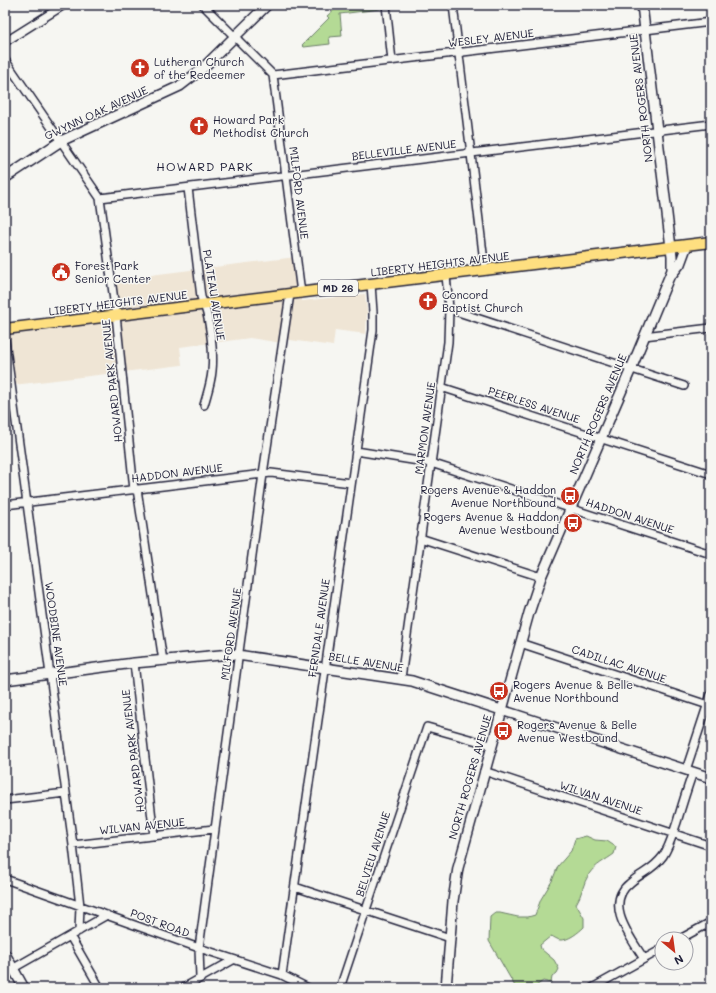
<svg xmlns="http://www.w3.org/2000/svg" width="716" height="993" viewBox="0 0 716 993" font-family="Mali,sans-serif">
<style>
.built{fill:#efe5d5}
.green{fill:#b4da95;stroke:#6b7e68}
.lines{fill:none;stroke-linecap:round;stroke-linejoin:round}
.street-casing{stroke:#22223b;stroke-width:10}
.secondary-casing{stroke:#22223b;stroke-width:12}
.primary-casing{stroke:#22223b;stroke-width:13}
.street{stroke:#f6f6f2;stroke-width:7}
.secondary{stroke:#f6f6f2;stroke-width:9}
.primary{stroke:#fedf80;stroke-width:10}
.labels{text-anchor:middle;stroke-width:3;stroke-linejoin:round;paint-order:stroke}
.shield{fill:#f6f6f2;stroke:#626272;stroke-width:1}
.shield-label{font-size:10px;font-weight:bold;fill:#22223b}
.street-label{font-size:11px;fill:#22223b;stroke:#f6f6f2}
.poi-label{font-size:11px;fill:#22223b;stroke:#f6f6f2;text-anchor:start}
.neighbourhood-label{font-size:12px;letter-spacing:1px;fill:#22223b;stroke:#f6f6f2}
</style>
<rect width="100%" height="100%" fill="#f6f6f2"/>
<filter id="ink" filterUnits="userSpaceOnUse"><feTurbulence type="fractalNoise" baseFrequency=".025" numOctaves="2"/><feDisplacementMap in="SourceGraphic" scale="8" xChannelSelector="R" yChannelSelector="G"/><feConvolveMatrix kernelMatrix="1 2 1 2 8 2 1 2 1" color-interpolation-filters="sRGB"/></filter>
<g filter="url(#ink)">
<path class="built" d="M 296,257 L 302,301 L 365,294 L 367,312 L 366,334 L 335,330 L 333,346 L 283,339 L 282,343 L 250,338 L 180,347 L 182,365 L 5,386 L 5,329 L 114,316 L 110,280 Z"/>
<path class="green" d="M 339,5 L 380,5 L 380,9 L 340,14 L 342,36 L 329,37 L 330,44 L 304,47 L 302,45 L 329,18 L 327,16 Z
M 586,836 L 595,840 L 607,841 L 616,847 L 614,854 C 606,860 595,865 589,874 C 583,883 582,895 576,904 L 584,918 L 584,927 C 579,932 568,941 560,940 C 558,940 554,937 551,936 L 540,945 L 541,949 L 554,960 L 559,969 L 557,973 L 552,977 L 551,983 L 543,981 L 536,986 L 536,988 L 516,988 L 489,941 L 490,917 L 495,913 L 500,913 L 518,917 L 528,917 L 535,915 L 541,899 L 552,881 L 558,866 L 571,851 L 575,839 Z"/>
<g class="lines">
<g class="street-casing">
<path id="street" d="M 203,5 L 273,75 L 301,293
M 386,5 L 392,61
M 453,5 L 485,270
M 5,42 L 64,5
M 5,60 L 100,198 L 116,315 L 134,490
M 273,75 L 711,22
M 188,188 L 201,297 C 210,315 214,352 212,371 C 211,383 207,394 204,405
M 100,198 L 711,124
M 449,309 L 684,386
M 644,336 L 711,328
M 5,340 L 73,845 L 80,906 L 79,931
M 441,387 L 711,474
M 356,451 L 431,463 L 711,554
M 137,489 L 163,661
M 5,505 L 271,473 L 351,483
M 420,538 L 541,577
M 520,643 L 711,706
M 134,663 L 154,836
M 401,678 L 448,342 L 449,309 L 446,275
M 686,770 L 711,694
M 484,771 L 711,846
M 5,800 L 66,793
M 73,845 L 214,829
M 5,879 L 199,948 L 282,975 L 308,988
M 295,887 L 450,938
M 70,936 L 100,988
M 680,939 L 711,922
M 644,959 C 631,938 603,904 630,883 C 642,872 652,871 663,856 C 670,846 673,833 677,822 C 682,805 687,789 693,772
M 5,973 L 107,915
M 282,975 L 373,330 L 373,312 L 371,284
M 200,978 L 199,948 L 263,474 L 290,294
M 183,988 L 233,960
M 340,988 L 427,727 L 491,745
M 592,988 L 662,949"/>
</g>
<g class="secondary-casing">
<path id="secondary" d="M 5,178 L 61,141 L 180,86 L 202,69 L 267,5
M 672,274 L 680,264 L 687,245
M 5,680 L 134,663 L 231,654 L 412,681 L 711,778
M 5,954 L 24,988
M 446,988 L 453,901 L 458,868 L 529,613 L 541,577 L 631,369 L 672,270 L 672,256 L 642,5"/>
</g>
<g class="primary-casing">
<path id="primary" d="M 5,329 L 711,242"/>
</g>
<use href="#street" class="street"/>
<use href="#secondary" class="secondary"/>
<use href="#primary" class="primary"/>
</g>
</g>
<defs>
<g id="church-disc" transform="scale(1)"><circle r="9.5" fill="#c8321e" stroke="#f6f6f2"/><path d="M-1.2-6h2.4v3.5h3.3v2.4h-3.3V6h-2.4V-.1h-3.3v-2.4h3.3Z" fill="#fff"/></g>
<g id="civic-disc" transform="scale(1)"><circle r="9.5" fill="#c8321e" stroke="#f6f6f2"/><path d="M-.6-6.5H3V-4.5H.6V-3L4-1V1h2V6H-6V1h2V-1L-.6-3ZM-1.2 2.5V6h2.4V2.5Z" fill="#fff"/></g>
<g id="bus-disc" transform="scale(1)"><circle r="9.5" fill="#c8321e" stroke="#f6f6f2"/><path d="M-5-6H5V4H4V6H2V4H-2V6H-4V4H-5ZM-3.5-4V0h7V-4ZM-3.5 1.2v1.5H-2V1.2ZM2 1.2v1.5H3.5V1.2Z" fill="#fff"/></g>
</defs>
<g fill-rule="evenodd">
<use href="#church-disc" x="140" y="68"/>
<use href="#church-disc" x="199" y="126"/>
<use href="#civic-disc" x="61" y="272"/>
<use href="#church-disc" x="428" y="301"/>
<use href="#bus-disc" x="570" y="496"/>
<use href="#bus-disc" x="573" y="523"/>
<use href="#bus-disc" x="499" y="691"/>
<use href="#bus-disc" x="503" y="731"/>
</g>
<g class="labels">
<rect class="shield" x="318" y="280" width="40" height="16" rx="3"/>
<g class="shield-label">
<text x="338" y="292">MD 26</text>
</g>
<g class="street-label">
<text transform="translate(491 38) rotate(-7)" y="4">WESLEY AVENUE</text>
<text transform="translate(641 98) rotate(-97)" y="4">NORTH ROGERS AVENUE</text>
<text transform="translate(96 113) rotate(-25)" y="4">GWYNN OAK AVENUE</text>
<text transform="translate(404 150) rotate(-7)" y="4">BELLEVILLE AVENUE</text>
<text transform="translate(299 193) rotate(83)" y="4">MILFORD AVENUE</text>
<text transform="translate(440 264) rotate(-7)" y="4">LIBERTY HEIGHTS AVENUE</text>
<text transform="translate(214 295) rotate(81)" y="4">PLATEAU AVENUE</text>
<text transform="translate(118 303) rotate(-7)" y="4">LIBERTY HEIGHTS AVENUE</text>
<text transform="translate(112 381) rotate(-96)" y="4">HOWARD PARK AVENUE</text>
<text transform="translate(534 405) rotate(18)" y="4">PEERLESS AVENUE</text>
<text transform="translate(598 414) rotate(-67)" y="4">NORTH ROGERS AVENUE</text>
<text transform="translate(425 428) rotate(-82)" y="4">MARMON AVENUE</text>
<text transform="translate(177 473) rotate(-7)" y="4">HADDON AVENUE</text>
<text transform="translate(630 516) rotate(18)" y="4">HADDON AVENUE</text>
<text transform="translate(319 628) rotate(-82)" y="4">FERNDALE AVENUE</text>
<text transform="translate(56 634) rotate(82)" y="4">WOODBINE AVENUE</text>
<text transform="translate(231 634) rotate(-82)" y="4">MILFORD AVENUE</text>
<text transform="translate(366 662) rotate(9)" y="4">BELLE AVENUE</text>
<text transform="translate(619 664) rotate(18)" y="4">CADILLAC AVENUE</text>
<text transform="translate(133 751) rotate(-97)" y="4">HOWARD PARK AVENUE</text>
<text transform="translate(470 777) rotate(-74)" y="4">NORTH ROGERS AVENUE</text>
<text transform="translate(601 798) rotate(18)" y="4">WILVAN AVENUE</text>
<text transform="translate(142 826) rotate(-6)" y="4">WILVAN AVENUE</text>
<text transform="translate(373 854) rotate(-72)" y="4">BELVIEU AVENUE</text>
<text transform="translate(160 923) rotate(20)" y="4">POST ROAD</text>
</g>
<g class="poi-label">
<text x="154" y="66">Lutheran Church<tspan x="154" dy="13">of the Redeemer</tspan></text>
<text x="213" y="124">Howard Park<tspan x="213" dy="13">Methodist Church</tspan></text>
<text x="75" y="270">Forest Park<tspan x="75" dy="13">Senior Center</tspan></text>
<text x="442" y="299">Concord<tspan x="442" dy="13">Baptist Church</tspan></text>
<text x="556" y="494" text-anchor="end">Rogers Avenue &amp; Haddon<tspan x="556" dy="13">Avenue Northbound</tspan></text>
<text x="559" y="521" text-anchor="end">Rogers Avenue &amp; Haddon<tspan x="559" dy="13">Avenue Westbound</tspan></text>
<text x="513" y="689">Rogers Avenue &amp; Belle<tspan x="513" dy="13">Avenue Northbound</tspan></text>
<text x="517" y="729">Rogers Avenue &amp; Belle<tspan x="517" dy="13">Avenue Westbound</tspan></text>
</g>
<g class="neighbourhood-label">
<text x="205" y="171">HOWARD PARK</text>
</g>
</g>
<rect width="716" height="993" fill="none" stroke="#f6f6f2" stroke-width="20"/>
<rect x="10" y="10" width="696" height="973" fill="none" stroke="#22223b" stroke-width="1.5" filter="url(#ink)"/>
<g transform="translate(674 951) rotate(151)"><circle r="19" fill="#f6f6f2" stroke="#a1a1a9"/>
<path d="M0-3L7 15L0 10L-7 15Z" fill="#c8321e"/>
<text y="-6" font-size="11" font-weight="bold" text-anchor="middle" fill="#22223b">N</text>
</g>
</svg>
